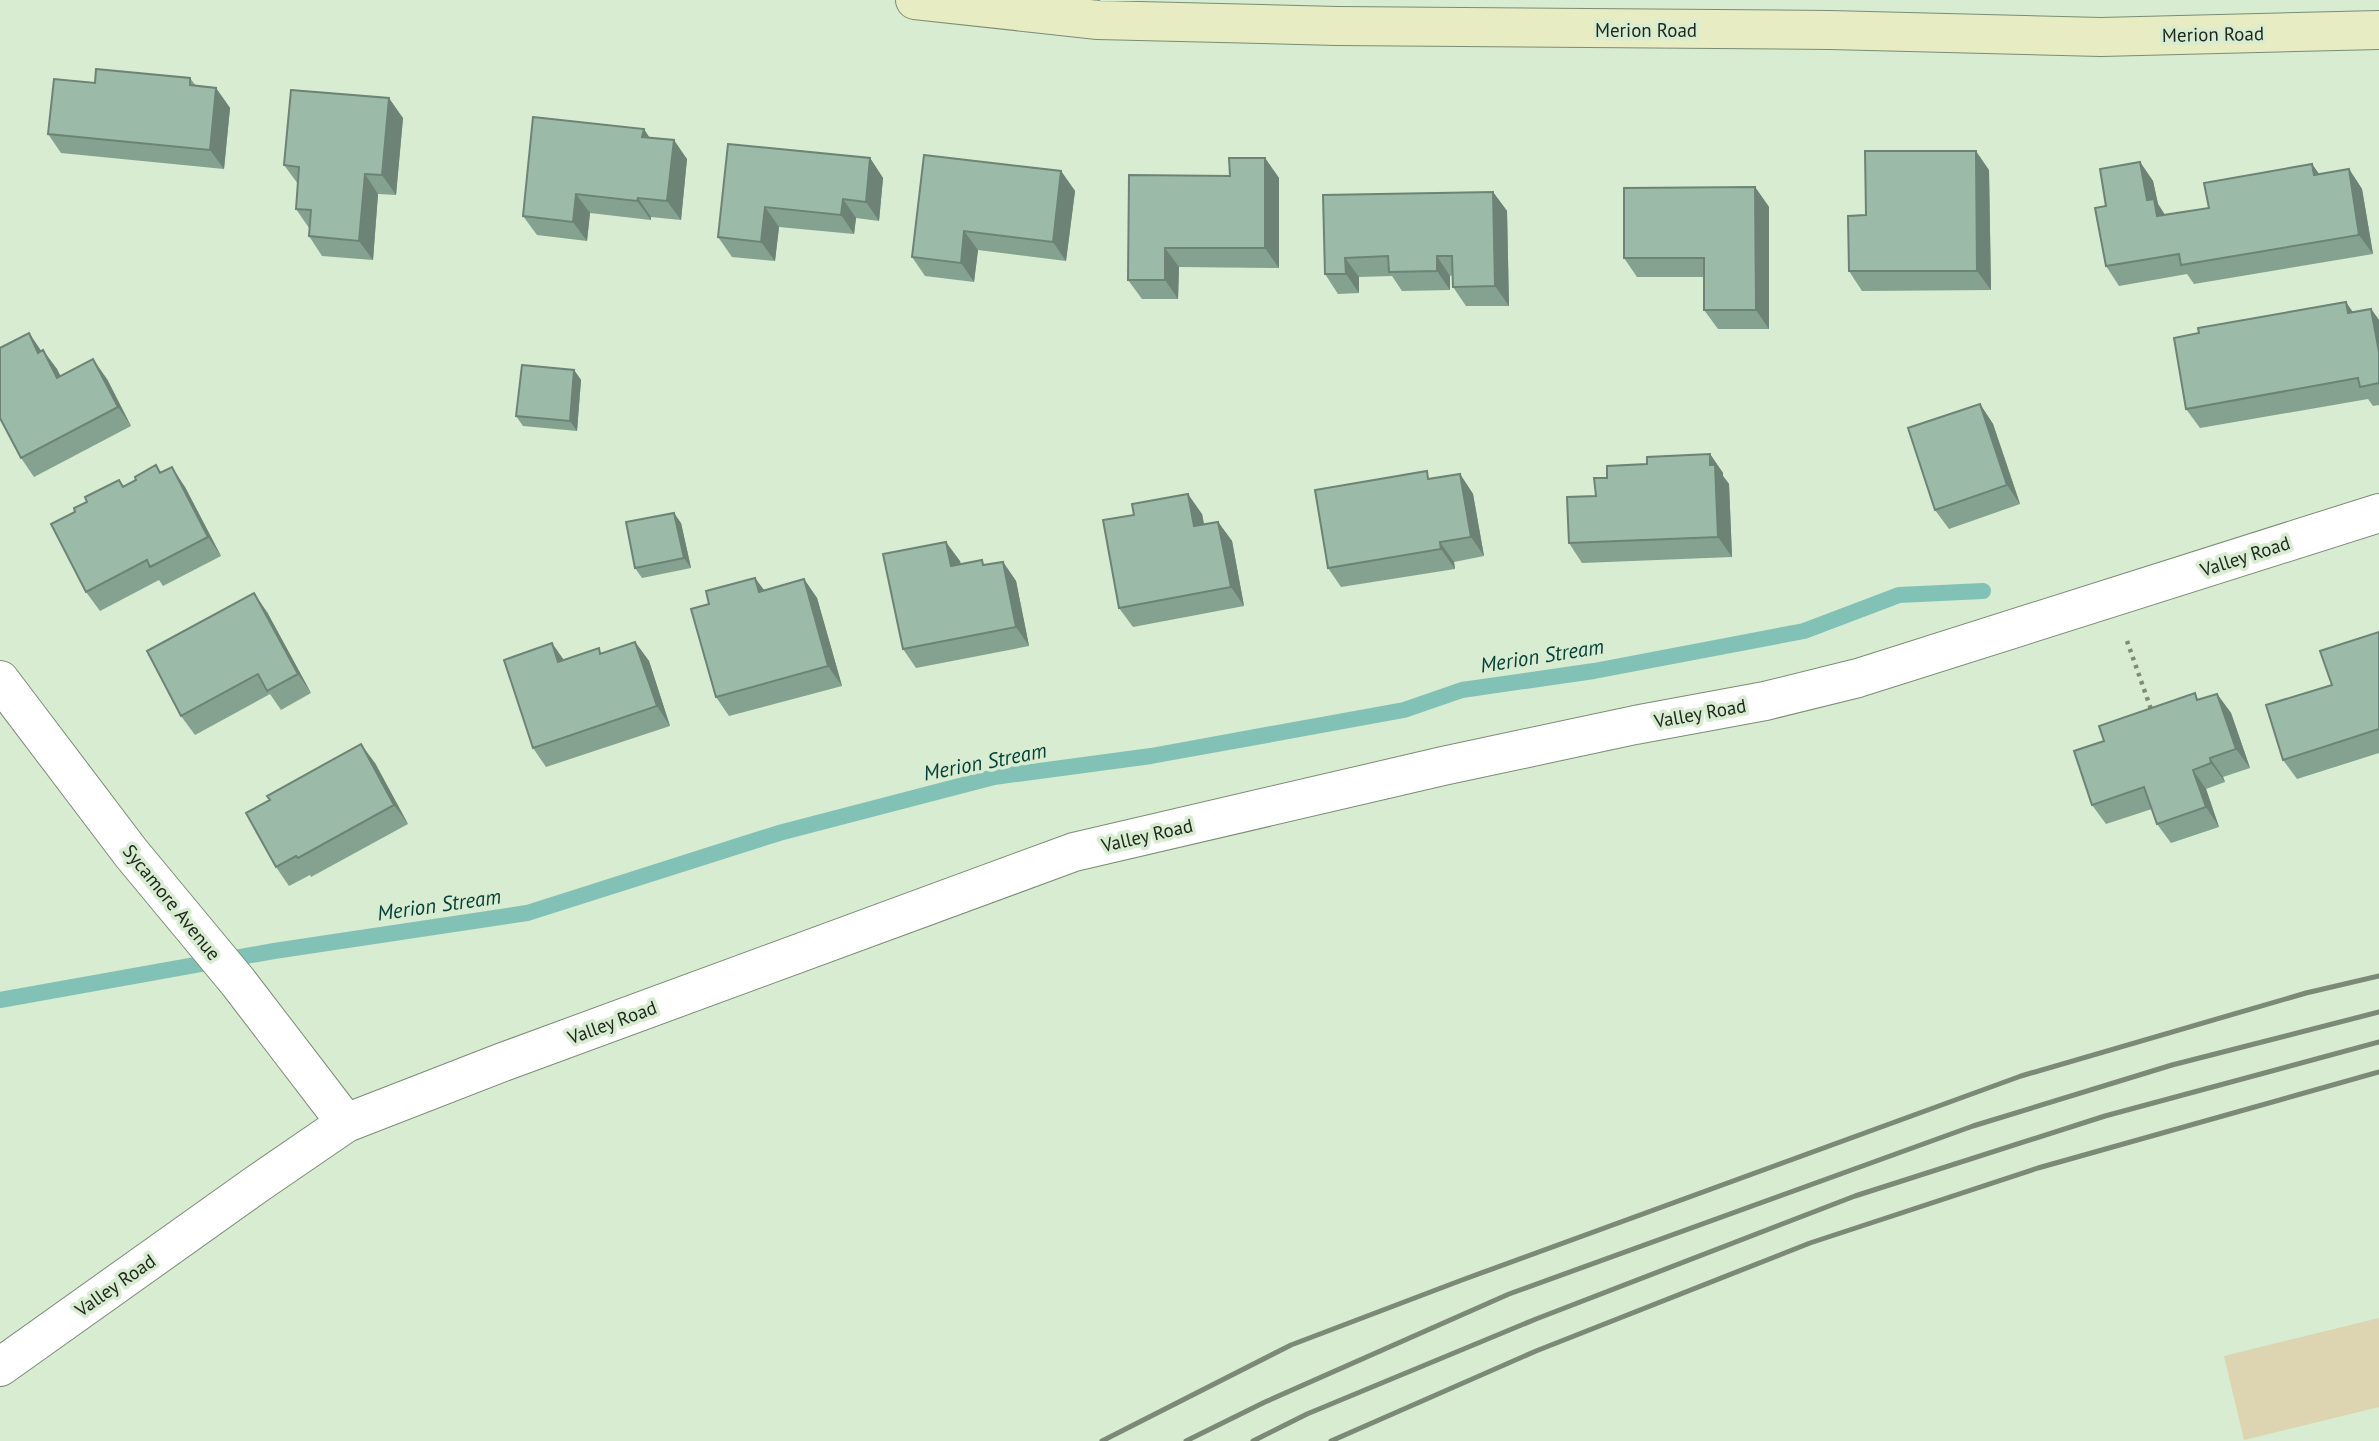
<svg xmlns="http://www.w3.org/2000/svg" width="2379" height="1441" viewBox="0 0 2379 1441" font-family="'PT Sans',sans-serif">
<style>
.green{fill:#ddd4b1}
.lines{fill:none;stroke-linecap:round;stroke-linejoin:round}
.stream{stroke:#82c2b6;stroke-width:16}
.street-casing{stroke:#7a8d74;stroke-width:40}
.secondary-casing{stroke:#7a8d74;stroke-width:40}
.path{stroke:#7d8c79;stroke-width:4.5;stroke-dasharray:3.5 5;stroke-linecap:butt}
.street{stroke:#fff;stroke-width:38}
.secondary{stroke:#e7ecc2;stroke-width:38}
.rail{stroke:#7b8976;stroke-width:5}
.wall{fill:#85a190}
.shaded-wall{fill:#6c8376}
.building{fill:#9bbba8;stroke:#6c8376;stroke-width:2}
.labels{text-anchor:middle;stroke-width:7;stroke-linejoin:round;paint-order:stroke}
.street-label{font-size:19px;fill:#1e261c;stroke:#d7ecd0}
.water-label{font-size:21px;font-style:italic;fill:#023f37;stroke:#d7ecd0}
</style>
<rect width="100%" height="100%" fill="#d7ecd0"/>
<path class="green" d="M 2379,1318 L 2379,1407 L 2244,1440 L 2224,1356 Z"/>
<g class="lines">
<path class="stream" d="M 0,1000 L 274,951 L 527,913 L 779,833 L 994,777 L 1151,756 L 1404,710 L 1462,690 L 1594,671 L 1804,631 L 1899,595 L 1983,591"/>
<g class="street-casing">
<path id="street" d="M 0,680 L 131,853 L 238,982 L 346,1123
M 0,1367 L 257,1184 L 346,1123 L 503,1062 L 1074,852 L 1443,766 L 1635,725 L 1765,701 L 1858,678 L 2379,513"/>
</g>
<g class="secondary-casing">
<path id="secondary" d="M 915,0 L 1098,20 L 1337,26 L 1830,30 L 2101,37 L 2379,30"/>
</g>
<path class="path" d="M 2127,641 L 2152,712"/>
<use href="#street" class="street"/>
<use href="#secondary" class="secondary"/>
<path class="rail" d="M 1102,1441 L 1291,1345 L 1462,1280 L 2021,1076 L 2306,993 L 2379,976
M 1186,1441 L 1265,1402 L 1509,1294 L 1973,1126 L 2172,1065 L 2379,1012
M 1253,1441 L 1307,1414 L 1536,1319 L 1855,1196 L 2105,1116 L 2379,1042
M 1331,1441 L 1536,1351 L 1810,1243 L 2038,1168 L 2379,1072"/>
</g>
<path class="wall" d="M 190,78 L 196,86 L 216,88 L 230,108 L 224,169 L 61,153 L 48,134 L 95,83 Z
M 403,118 L 396,195 L 378,194 L 373,260 L 322,256 L 309,236 L 309,228 L 296,209 L 298,184 L 284,165 Z
M 650,138 L 687,159 L 681,220 L 651,217 L 651,220 L 590,213 L 587,241 L 537,235 L 523,216 Z
M 728,144 L 870,158 L 883,178 L 879,221 L 856,218 L 854,234 L 779,227 L 775,261 L 732,257 L 718,237 Z
M 1265,158 L 1279,178 L 1279,268 L 1179,267 L 1178,299 L 1142,299 L 1128,280 L 1230,176 Z
M 2140,162 L 2153,181 L 2158,204 L 2165,215 L 2209,208 L 2312,164 L 2319,174 L 2349,169 L 2362,189 L 2373,254 L 2194,284 L 2187,274 L 2119,286 L 2106,266 L 2106,206 Z
M 1989,170 L 1991,290 L 1862,291 L 1849,271 L 1866,215 Z
M 1061,171 L 1075,191 L 1066,261 L 978,250 L 974,282 L 925,276 L 912,257 Z
M 1755,187 L 1769,207 L 1769,329 L 1718,329 L 1704,310 L 1704,277 L 1637,277 L 1624,258 Z
M 1493,192 L 1507,211 L 1509,306 L 1466,306 L 1453,287 L 1453,275 L 1450,276 L 1450,290 L 1402,291 L 1392,276 L 1359,277 L 1359,293 L 1338,294 L 1325,274 L 1323,195 Z
M 2371,309 L 2379,320 L 2379,405 L 2373,406 L 2368,399 L 2200,428 L 2186,409 L 2353,312 Z
M 29,333 L 41,351 L 57,369 L 61,377 L 107,379 L 131,426 L 34,477 L 21,458 Z
M 574,370 L 581,380 L 577,431 L 523,426 L 516,416 Z
M 1980,404 L 1993,424 L 2020,504 L 1949,529 L 1935,510 Z
M 1710,454 L 1723,473 L 1723,476 L 1729,484 L 1732,557 L 1582,563 L 1569,543 L 1607,478 L 1647,464 Z
M 161,472 L 185,487 L 221,556 L 163,586 L 159,580 L 100,611 L 86,592 L 75,512 L 119,480 L 123,487 Z
M 1460,474 L 1473,494 L 1484,556 L 1454,562 L 1455,569 L 1341,587 L 1328,568 L 1433,478 Z
M 1202,514 L 1204,524 L 1218,522 L 1232,541 L 1244,606 L 1133,627 L 1119,608 Z
M 681,523 L 691,568 L 642,578 L 635,568 Z
M 960,561 L 961,564 L 986,565 L 1003,562 L 1016,581 L 1029,646 L 916,668 L 903,649 Z
M 755,578 L 764,590 L 804,579 L 817,598 L 842,686 L 729,716 L 716,697 Z
M 267,612 L 311,693 L 281,710 L 270,694 L 195,735 L 181,716 Z
M 2379,632 L 2379,753 L 2297,779 L 2283,760 L 2332,685 Z
M 635,642 L 649,661 L 670,726 L 546,767 L 533,748 L 564,660 L 602,653 Z
M 2217,694 L 2231,713 L 2250,768 L 2223,777 L 2225,782 L 2206,789 L 2219,827 L 2171,843 L 2157,824 L 2152,809 L 2106,824 L 2092,805 L 2104,741 L 2199,699 Z
M 375,763 L 408,824 L 311,877 L 310,875 L 289,886 L 276,867 Z"/>
<path class="shaded-wall" d="M 216,88 L 230,108 L 224,169 L 210,150 Z
M 389,98 L 403,118 L 396,195 L 382,175 Z
M 644,129 L 657,149 L 642,137 Z
M 674,140 L 687,159 L 681,220 L 667,201 Z
M 1976,151 L 1989,170 L 1991,290 L 1977,271 Z
M 870,158 L 883,178 L 879,221 L 866,202 Z
M 1265,158 L 1279,178 L 1279,268 L 1265,248 Z
M 2140,162 L 2153,181 L 2158,204 L 2167,218 L 2170,236 L 2147,200 Z
M 2312,164 L 2326,184 L 2314,175 Z
M 2349,169 L 2362,189 L 2373,254 L 2359,235 Z
M 1061,171 L 1075,191 L 1066,261 L 1053,242 Z
M 365,174 L 378,194 L 373,260 L 359,241 Z
M 1755,187 L 1769,207 L 1769,329 L 1756,310 Z
M 1493,192 L 1507,211 L 1509,306 L 1495,286 Z
M 576,194 L 590,213 L 587,241 L 573,222 Z
M 638,198 L 651,217 L 651,220 L 637,201 Z
M 843,199 L 856,218 L 854,234 L 841,215 Z
M 765,207 L 779,227 L 775,261 L 761,242 Z
M 964,231 L 978,250 L 974,282 L 961,263 Z
M 1165,248 L 1179,267 L 1178,299 L 1165,280 Z
M 1437,256 L 1450,276 L 1450,290 L 1437,271 Z
M 1345,258 L 1359,277 L 1359,293 L 1346,274 Z
M 2346,302 L 2359,321 L 2348,313 Z
M 2371,309 L 2379,320 L 2379,352 Z
M 29,333 L 42,352 L 38,353 Z
M 43,350 L 57,369 L 71,398 L 57,378 Z
M 93,359 L 107,379 L 131,426 L 118,407 Z
M 574,370 L 581,380 L 577,431 L 570,421 Z
M 1980,404 L 1993,424 L 2020,504 L 2007,485 Z
M 1710,454 L 1723,473 L 1723,476 L 1729,484 L 1732,557 L 1718,537 L 1710,465 Z
M 172,467 L 185,487 L 221,556 L 208,537 Z
M 1460,474 L 1473,494 L 1484,556 L 1471,537 Z
M 1188,494 L 1202,514 L 1208,545 L 1194,526 Z
M 674,513 L 681,523 L 691,568 L 684,558 Z
M 1218,522 L 1232,541 L 1244,606 L 1231,587 Z
M 946,542 L 960,561 L 964,585 L 951,566 Z
M 1440,542 L 1454,562 L 1455,569 L 1441,549 Z
M 1003,562 L 1016,581 L 1029,646 L 1016,627 Z
M 755,578 L 769,597 L 759,592 Z
M 804,579 L 817,598 L 842,686 L 828,666 Z
M 254,593 L 267,612 L 311,693 L 298,674 Z
M 635,642 L 649,661 L 670,726 L 657,706 Z
M 552,643 L 566,663 L 558,662 Z
M 2217,694 L 2231,713 L 2250,768 L 2236,749 Z
M 361,744 L 375,763 L 408,824 L 394,805 Z
M 2210,758 L 2223,777 L 2225,782 L 2211,763 Z
M 2193,770 L 2206,789 L 2219,827 L 2206,807 Z"/>
<path class="building" d="M 96,69 L 190,78 L 190,85 L 216,88 L 210,150 L 48,134 L 54,79 L 95,83 Z
M 291,90 L 389,98 L 382,175 L 365,174 L 359,241 L 309,236 L 311,210 L 296,209 L 299,167 L 284,165 Z
M 533,117 L 644,129 L 642,137 L 674,140 L 667,201 L 638,198 L 637,201 L 576,194 L 573,222 L 523,216 Z
M 728,144 L 870,158 L 866,202 L 843,199 L 841,215 L 765,207 L 761,242 L 718,237 Z
M 1865,151 L 1976,151 L 1977,271 L 1849,271 L 1848,216 L 1866,215 Z
M 924,155 L 1061,171 L 1053,242 L 964,231 L 961,263 L 912,257 Z
M 1229,158 L 1265,158 L 1265,248 L 1165,248 L 1165,280 L 1128,280 L 1129,175 L 1230,176 Z
M 2140,162 L 2147,200 L 2154,199 L 2157,216 L 2209,208 L 2204,183 L 2312,164 L 2314,175 L 2349,169 L 2359,235 L 2181,265 L 2179,254 L 2106,266 L 2095,208 L 2106,206 L 2100,169 Z
M 1755,187 L 1756,310 L 1704,310 L 1704,258 L 1624,258 L 1624,188 Z
M 1493,192 L 1495,286 L 1453,287 L 1452,256 L 1437,256 L 1437,271 L 1389,272 L 1388,256 L 1345,258 L 1346,274 L 1325,274 L 1323,195 Z
M 2346,302 L 2348,313 L 2371,309 L 2379,352 L 2379,383 L 2360,387 L 2358,378 L 2186,409 L 2174,338 L 2199,333 L 2198,328 Z
M 29,333 L 38,353 L 43,350 L 57,378 L 93,359 L 118,407 L 21,458 L 0,418 L 0,348 Z
M 522,365 L 574,370 L 570,421 L 516,416 Z
M 1980,404 L 2007,485 L 1935,510 L 1908,428 Z
M 1710,454 L 1710,465 L 1715,465 L 1718,537 L 1569,543 L 1567,497 L 1596,496 L 1594,478 L 1607,478 L 1607,466 L 1647,464 L 1647,457 Z
M 156,465 L 160,473 L 172,467 L 208,537 L 150,567 L 147,560 L 86,592 L 51,524 L 75,512 L 74,508 L 87,502 L 85,497 L 119,480 L 123,487 L 136,480 L 135,477 Z
M 1427,471 L 1428,479 L 1460,474 L 1471,537 L 1440,542 L 1441,549 L 1328,568 L 1315,490 Z
M 1188,494 L 1194,526 L 1218,522 L 1231,587 L 1119,608 L 1103,520 L 1134,515 L 1132,504 Z
M 674,513 L 684,558 L 635,568 L 626,522 Z
M 946,542 L 951,566 L 982,560 L 983,565 L 1003,562 L 1016,627 L 903,649 L 883,554 Z
M 755,578 L 759,592 L 804,579 L 828,666 L 716,697 L 691,609 L 709,604 L 706,591 Z
M 254,593 L 298,674 L 267,691 L 258,674 L 181,716 L 147,651 Z
M 2379,632 L 2379,729 L 2283,760 L 2266,705 L 2332,685 L 2320,651 Z
M 635,642 L 657,706 L 533,748 L 504,660 L 552,643 L 558,662 L 599,648 L 600,654 Z
M 2195,693 L 2197,700 L 2217,694 L 2236,749 L 2210,758 L 2211,763 L 2193,770 L 2206,807 L 2157,824 L 2144,787 L 2092,805 L 2074,751 L 2104,741 L 2099,726 Z
M 361,744 L 394,805 L 298,858 L 296,856 L 276,867 L 246,813 L 270,800 L 267,796 Z"/>
<g class="labels">
<g class="street-label">
<text x="1646" y="37">Merion Road</text>
<text transform="translate(2213 34) rotate(-1)" y="7">Merion Road</text>
<text transform="translate(2245 556) rotate(-18)" y="7">Valley Road</text>
<text transform="translate(1700 713) rotate(-10)" y="7">Valley Road</text>
<text transform="translate(1147 835) rotate(-13)" y="7">Valley Road</text>
<text transform="translate(172 902) rotate(51)" y="7">Sycamore Avenue</text>
<text transform="translate(612 1022) rotate(-20)" y="7">Valley Road</text>
<text transform="translate(115 1285) rotate(-35)" y="7">Valley Road</text>
</g>
<g class="water-label">
<text transform="translate(1542 656) rotate(-9)" y="7">Merion Stream</text>
<text transform="translate(985 762) rotate(-11)" y="7">Merion Stream</text>
<text transform="translate(439 905) rotate(-8)" y="7">Merion Stream</text>
</g>
</g>
</svg>
